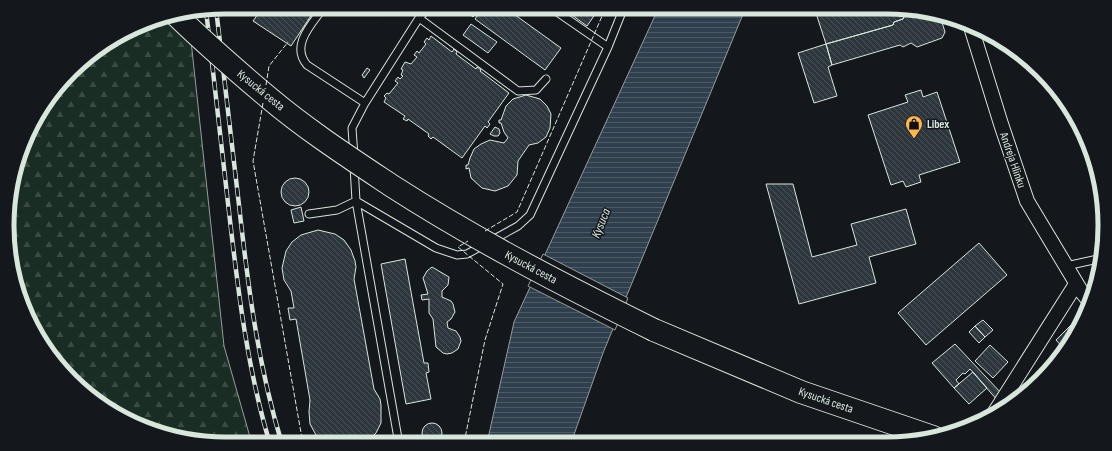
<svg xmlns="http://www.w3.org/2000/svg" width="1112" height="451" viewBox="0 0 1112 451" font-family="'Sofia Sans Condensed',sans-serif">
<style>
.forest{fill:url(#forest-firs);stroke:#939e99}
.water{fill:url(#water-rules);stroke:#939e99}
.pier{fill:#14181c;stroke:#939e99}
.building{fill:url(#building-back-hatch);stroke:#d8e6dc}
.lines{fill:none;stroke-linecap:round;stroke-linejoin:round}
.service-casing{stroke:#d8e6dc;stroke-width:9}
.minor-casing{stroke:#d8e6dc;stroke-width:16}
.primary-casing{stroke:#d8e6dc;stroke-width:24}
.service{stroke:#14181c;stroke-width:7}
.minor{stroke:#14181c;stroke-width:14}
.primary{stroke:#14181c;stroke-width:22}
.rail-casing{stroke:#d8e6dc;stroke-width:4.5}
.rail{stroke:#14181c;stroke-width:3;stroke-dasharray:9;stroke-linecap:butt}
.primary-bridge-casing{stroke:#d8e6dc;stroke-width:24;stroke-linecap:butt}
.primary-bridge{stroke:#14181c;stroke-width:22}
.fence{stroke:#d8e6dc;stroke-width:1;stroke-dasharray:5 2;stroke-linecap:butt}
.labels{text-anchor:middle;stroke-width:3;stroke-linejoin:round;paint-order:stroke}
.street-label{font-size:12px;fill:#d8e6dc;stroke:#14181c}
.poi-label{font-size:12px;font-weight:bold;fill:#d8e6dc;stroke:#14181c;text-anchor:start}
.water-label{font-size:13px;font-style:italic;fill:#d8e6dc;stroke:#14181c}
.rim{fill:none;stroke:#d8e6dc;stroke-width:5}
</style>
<defs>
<pattern id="forest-firs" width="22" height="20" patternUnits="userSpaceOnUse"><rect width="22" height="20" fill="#1a2d24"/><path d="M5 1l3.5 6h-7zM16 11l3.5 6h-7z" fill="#3b4b43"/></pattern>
<pattern id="water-rules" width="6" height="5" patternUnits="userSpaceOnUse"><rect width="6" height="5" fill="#2f3f4d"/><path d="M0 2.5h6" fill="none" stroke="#4c5b66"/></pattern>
<pattern id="building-back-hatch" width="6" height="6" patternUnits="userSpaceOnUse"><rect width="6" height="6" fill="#2c363c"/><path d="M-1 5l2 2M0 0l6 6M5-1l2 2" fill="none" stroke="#4a5358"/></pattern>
</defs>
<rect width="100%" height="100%" fill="#14181c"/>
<path class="forest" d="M 188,13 L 224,346 L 252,444 L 226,444 L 155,432 L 92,399 L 36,335 L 11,268 L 9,197 L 36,116 L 82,61 L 155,19 Z"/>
<path class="water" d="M 659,7 L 746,7 L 603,353 L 571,443 L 487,443 L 514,322 Z"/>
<path class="pier" d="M 543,254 L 628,298 L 615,330 L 528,286 Z"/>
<path class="building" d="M 263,7 L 308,7 L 314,11 L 291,46 L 253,21 Z
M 370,7 L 390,7 L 383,16 Z
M 472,7 L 478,10 L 473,17 L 468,13 Z
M 484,7 L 504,7 L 561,48 L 545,70 L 475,19 Z
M 561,7 L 600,7 L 587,26 Z
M 814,7 L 886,7 L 911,11 L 906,13 L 903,19 L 894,22 L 893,25 L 826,44 Z
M 911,11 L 940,16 L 945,32 L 942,38 L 917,47 L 911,43 L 903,47 L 900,45 L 832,65 L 826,44 L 893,25 L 894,22 L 903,19 L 906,13 Z
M 471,24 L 497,42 L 488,53 L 463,35 Z
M 431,36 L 452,52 L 454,49 L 457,52 L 456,54 L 476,69 L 477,67 L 481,70 L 480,71 L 509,93 L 488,122 L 490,124 L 487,128 L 485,126 L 462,158 L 433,137 L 431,139 L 428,136 L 429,134 L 408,119 L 407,121 L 403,119 L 405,116 L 384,102 L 386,98 L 384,96 L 387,93 L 389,94 L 398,83 L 395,81 L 398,77 L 400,79 L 403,76 L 401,75 L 403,70 L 401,69 L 405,62 L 411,64 L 417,57 L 414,55 L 417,51 L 419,53 L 426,44 L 424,42 L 427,38 L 429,40 Z
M 826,44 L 832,65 L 828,67 L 837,96 L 814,103 L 798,53 Z
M 367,68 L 370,70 L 364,78 L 362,75 Z
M 921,90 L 923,97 L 937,92 L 960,162 L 919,175 L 921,182 L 906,187 L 903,181 L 891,185 L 868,115 L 908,102 L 905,95 Z
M 526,95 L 540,99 L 547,106 L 551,114 L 550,128 L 546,137 L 538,143 L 529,145 L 518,161 L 517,175 L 508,186 L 495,191 L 482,188 L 471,178 L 469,168 L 466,169 L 466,165 L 468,165 L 470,158 L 474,149 L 481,144 L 490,140 L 504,143 L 508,138 L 504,132 L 501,123 L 499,123 L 499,120 L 501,120 L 506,106 L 513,99 Z
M 495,127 L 499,129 L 500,133 L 498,136 L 494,136 L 490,134 Z
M281 192a14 14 0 1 1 28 0a14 14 0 1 1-28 0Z
M 766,184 L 793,184 L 812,257 L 857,245 L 851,224 L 906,209 L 916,244 L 869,257 L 876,283 L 799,304 Z
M 301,207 L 304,221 L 294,223 L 291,210 Z
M 318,230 L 335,234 L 344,240 L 351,250 L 355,261 L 356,267 L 354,279 L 374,389 L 380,399 L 381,405 L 381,423 L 376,433 L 368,441 L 364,444 L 327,444 L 316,435 L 310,424 L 309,412 L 310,400 L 296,319 L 290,320 L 288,308 L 294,308 L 291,291 L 284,280 L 282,268 L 286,251 L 292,242 L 301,235 Z
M 979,243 L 1007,275 L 926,345 L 898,313 Z
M 405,259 L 424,363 L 428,363 L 429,372 L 426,373 L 431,399 L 406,404 L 381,264 Z
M 432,267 L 449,277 L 448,285 L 442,291 L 442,297 L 451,301 L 453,304 L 455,312 L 451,319 L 447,322 L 448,328 L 456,331 L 460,337 L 461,341 L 458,349 L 452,353 L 447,354 L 443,353 L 436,347 L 433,319 L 429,313 L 429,299 L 422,300 L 421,295 L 428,294 L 423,278 L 427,271 Z
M 983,320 L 993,330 L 985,337 L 975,326 Z
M 1072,324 L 1077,329 L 1065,350 L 1056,340 Z
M 975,326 L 985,337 L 979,343 L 969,332 Z
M 955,344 L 1002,394 L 998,401 L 970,369 L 965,374 L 963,373 L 956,380 L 959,384 L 954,388 L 932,363 Z
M 990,345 L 1008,362 L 993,378 L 975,361 Z
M 973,372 L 987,388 L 969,404 L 954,388 Z
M422 433a10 10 0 1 1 20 0a10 10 0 1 1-20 0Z"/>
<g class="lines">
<g class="service-casing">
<path id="service" d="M 324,7 C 312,24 290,45 307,65 L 365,103
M 550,7 L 608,47
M 419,18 L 518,91 L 536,90 L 546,79
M 354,156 L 352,128 L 365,103 L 419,18 L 429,7
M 354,166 L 356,201 L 399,444
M 309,214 L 337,210 L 356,201 L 436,248 L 457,255 L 467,254 L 518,226 L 530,215 L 608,47 L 624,7
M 1066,266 L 1098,259"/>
</g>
<g class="minor-casing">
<path id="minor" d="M 971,27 L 1001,124 L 1027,201 L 1081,291 L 1090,302
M 995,412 L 1076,284"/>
</g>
<g class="primary-casing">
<path id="primary" d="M 654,330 L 801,392 L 933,437"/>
</g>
<use href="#service" class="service"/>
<use href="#minor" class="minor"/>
<use href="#primary" class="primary"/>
<g class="rail-casing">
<path id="rail" d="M 216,9 C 224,74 231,139 239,205 C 248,286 258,366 282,444
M 206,10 C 214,77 221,145 229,212 C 238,290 247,368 270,444"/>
</g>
<use href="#rail" class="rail"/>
<g class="primary-bridge-casing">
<path id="primary-bridge" d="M 176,15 C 206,44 237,71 269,98 C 307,130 350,158 392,186 C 476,240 565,286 654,330"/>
</g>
<use href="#primary-bridge" class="primary-bridge"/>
<path class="fence" d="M 266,85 L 269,66 L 288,42
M 263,103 L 253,161 L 303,444
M 485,231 L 517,212 L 606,7
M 464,443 L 485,340 L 503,284 L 458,247 L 468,241"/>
</g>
<defs>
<g id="shop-pin" transform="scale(0.9)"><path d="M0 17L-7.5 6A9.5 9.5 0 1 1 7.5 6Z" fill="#ffb74d" stroke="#14181c"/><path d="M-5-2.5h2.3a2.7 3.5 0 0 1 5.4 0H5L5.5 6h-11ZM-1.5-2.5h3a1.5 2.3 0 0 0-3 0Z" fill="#111"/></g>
</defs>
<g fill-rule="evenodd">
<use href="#shop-pin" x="914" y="124"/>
</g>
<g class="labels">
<g class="street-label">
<text transform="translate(261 90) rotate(39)" y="4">Kysucká cesta</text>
<text transform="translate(1013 160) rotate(71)" y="4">Andreja Hlinku</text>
<text transform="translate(531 267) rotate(28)" y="4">Kysucká cesta</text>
<text transform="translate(826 400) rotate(19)" y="4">Kysucká cesta</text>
</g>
<g class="poi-label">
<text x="927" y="128">Libex</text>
</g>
<g class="water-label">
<text transform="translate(600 223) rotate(-68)" y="5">Kysuca</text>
</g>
</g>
<path d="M0 0H1112V451H0ZM225 14H887A211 211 0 0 1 1098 225V226A211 211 0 0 1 887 437H225A211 211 0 0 1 14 226V225A211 211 0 0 1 225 14Z" fill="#14181c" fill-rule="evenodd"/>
<path class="rim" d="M225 14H887A211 211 0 0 1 1098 225V226A211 211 0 0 1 887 437H225A211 211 0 0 1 14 226V225A211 211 0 0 1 225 14Z"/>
</svg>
